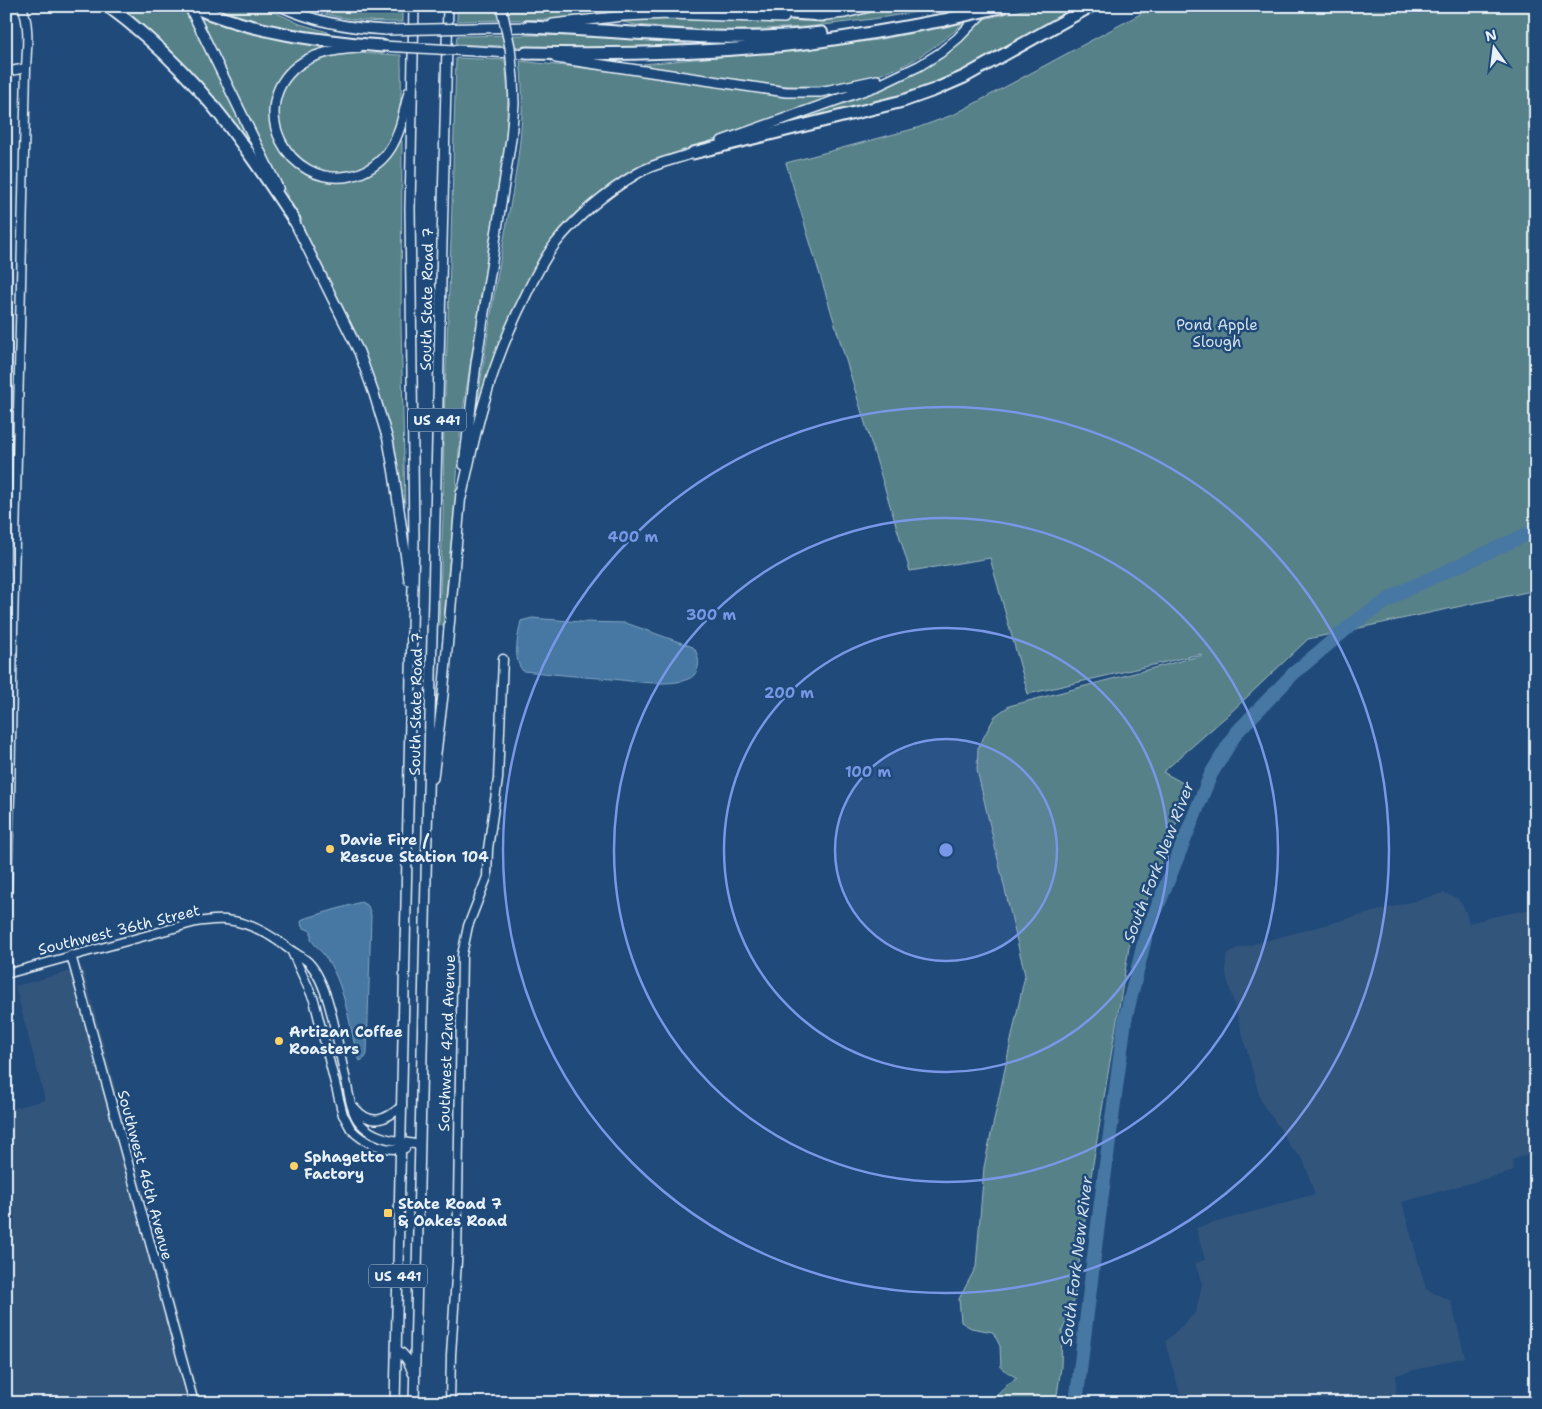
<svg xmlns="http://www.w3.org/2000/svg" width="1542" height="1409" viewBox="0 0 1542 1409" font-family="'Shantell Sans',sans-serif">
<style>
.built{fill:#33557c}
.green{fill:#578188;stroke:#a0b9c0}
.water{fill:#4677a3;stroke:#87a8c5}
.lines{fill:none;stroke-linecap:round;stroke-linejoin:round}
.river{stroke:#4677a3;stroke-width:14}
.minor-casing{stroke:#e8f1f8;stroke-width:11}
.major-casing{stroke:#e8f1f8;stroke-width:12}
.highway-casing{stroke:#e8f1f8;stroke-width:15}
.minor{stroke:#1f4a7a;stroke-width:8}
.major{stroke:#1f4a7a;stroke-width:9}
.highway{stroke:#1f4a7a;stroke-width:11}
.major-bridge-casing{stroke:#e8f1f8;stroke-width:12;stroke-linecap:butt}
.highway-bridge-casing{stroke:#e8f1f8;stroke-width:15;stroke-linecap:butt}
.major-bridge{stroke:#1f4a7a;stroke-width:9}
.highway-bridge{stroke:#1f4a7a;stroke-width:11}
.ring{fill:none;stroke:#7897e6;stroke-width:2.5}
.poi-dot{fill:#ffd166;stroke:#1f4a7a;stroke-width:2}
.labels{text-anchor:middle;stroke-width:5;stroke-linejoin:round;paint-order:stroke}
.shield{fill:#1f4a7a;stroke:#acbfd2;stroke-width:1}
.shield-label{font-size:14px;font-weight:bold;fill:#e8f1f8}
.street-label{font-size:15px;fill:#e8f1f8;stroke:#1f4a7a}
.park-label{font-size:15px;fill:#d2e0e7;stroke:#1f4a7a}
.poi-label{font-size:15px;font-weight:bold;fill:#e8f1f8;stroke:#1f4a7a;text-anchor:start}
.water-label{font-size:16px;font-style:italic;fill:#d0dfeb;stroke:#1f4a7a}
.centre{fill:#7897e6;stroke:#1f4a7a;stroke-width:2.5}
.ring-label{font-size:15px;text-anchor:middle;font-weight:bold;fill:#7897e6;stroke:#1f4a7a;stroke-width:5;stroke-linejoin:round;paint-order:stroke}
</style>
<rect width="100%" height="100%" fill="#1f4a7a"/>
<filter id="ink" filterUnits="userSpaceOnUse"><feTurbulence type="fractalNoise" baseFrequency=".02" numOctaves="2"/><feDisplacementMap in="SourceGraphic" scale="10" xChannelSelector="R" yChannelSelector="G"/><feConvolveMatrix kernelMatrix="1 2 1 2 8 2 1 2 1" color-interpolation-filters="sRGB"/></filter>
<g filter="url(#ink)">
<path class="built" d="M 1444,893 L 1457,898 L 1464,907 L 1469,923 L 1496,916 L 1536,908 L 1536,1152 L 1512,1160 L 1514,1171 L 1402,1202 L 1426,1289 L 1451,1301 L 1465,1357 L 1396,1375 L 1396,1403 L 1183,1403 L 1165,1342 L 1196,1312 L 1202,1284 L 1195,1263 L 1205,1260 L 1196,1228 L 1315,1194 L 1303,1159 L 1291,1148 L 1275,1121 L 1264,1107 L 1260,1098 L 1226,975 L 1226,955 L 1235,949 Z
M 83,968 L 201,1403 L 6,1403 L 6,1110 L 45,1100 L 15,986 Z"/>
<path class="green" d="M 115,6 L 183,7 L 260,155 L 257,156 L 219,105 Z
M 195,6 L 327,44 L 328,48 C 306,53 283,66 276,89 C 274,96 276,108 276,116 C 276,124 275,135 277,142 C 285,168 324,188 349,179 C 354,177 358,173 362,171 C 374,162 385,154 397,146 L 400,140 L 402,141 L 401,324 L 405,506 L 403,506 L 387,424 L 378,393 L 357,335 L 221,62 Z
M 208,6 L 262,6 L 300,24 L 328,32 L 329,36 C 288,29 247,22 208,6 Z
M 299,6 L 402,6 L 402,22 C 366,23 333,18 299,6 Z
M 457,6 L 718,6 L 728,8 L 728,12 L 646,10 L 553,19 L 457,21 Z
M 890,6 L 955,6 L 873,19 L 806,27 L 721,31 L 636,25 L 618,21 L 620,19 L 665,17 L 804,21 L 854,15 Z
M 1041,6 L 1082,6 L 982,62 L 936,85 L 885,101 L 770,130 L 773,127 L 894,83 L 917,72 L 955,45 L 983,19 Z
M 1155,6 L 1536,6 L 1536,590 L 1308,639 L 1229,714 L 1163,772 L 1190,787 L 1129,947 L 1091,1176 L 1073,1307 L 1062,1331 L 1061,1367 L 1056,1403 L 990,1403 L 1006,1385 L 1017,1378 L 1001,1368 L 1000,1346 L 993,1332 L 971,1328 L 961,1322 L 959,1299 L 976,1267 L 984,1167 L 1025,975 L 977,770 L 978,748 L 995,716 L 1009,706 L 1203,655 L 1200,654 L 1028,694 L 990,558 L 910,571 L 786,163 L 917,128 L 955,114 Z
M 964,23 C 948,37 931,50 912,61 C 830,104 741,81 655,68 L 643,64 L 818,47 L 877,40 Z
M 527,35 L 583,36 L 686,43 L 687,46 L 569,49 L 456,44 L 457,36 Z
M 354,53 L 401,55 C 401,77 403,102 397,123 C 391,143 380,161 360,169 C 279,201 229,60 354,53 Z
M 456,58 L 505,60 L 508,94 L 506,137 L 461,423 L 455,504 L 443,626 L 439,625 L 443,514 L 444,420 L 451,239 Z
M 520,61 L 683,79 L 832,93 L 844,92 L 844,94 L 728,135 L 653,160 L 617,180 L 575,213 L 541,254 L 513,314 L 478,413 L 476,413 C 484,359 492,304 502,250 C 513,188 528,125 520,61 Z"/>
<path class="water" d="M 532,618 L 581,622 L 626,623 L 693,647 C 701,657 701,674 688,679 C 670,687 631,681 612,679 C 582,677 553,674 523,671 C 512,659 518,636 521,621 Z
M 361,902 L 368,906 L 371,915 L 367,1054 L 365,1058 L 360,1061 L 357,1055 C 349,1023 344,981 324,955 C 320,950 315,945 311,940 L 311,931 L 302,927 L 301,922 L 303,919 Z"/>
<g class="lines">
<path class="river" d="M 1076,1403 L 1096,1240 L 1125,1020 L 1146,935 L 1211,774 L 1236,733 L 1294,673 L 1356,621 L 1401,592 L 1536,530"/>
<g class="minor-casing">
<path id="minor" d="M 6,72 L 26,68
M 6,915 L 10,796 L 13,628 L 26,68 C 27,47 30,26 22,6
M 6,949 L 8,973
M 292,952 L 314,1000 L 343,1115 C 346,1119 348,1124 351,1129 C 363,1143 387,1152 405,1148
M 71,955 L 194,1403
M 6,974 L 196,922 C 206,921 216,919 226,920 C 248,922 268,933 285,946 C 292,952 304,957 310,964 C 330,987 337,1042 344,1072 C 348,1087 350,1112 360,1123 C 374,1140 400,1141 420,1145
M 355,1108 C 371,1127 386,1120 402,1106
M 450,1403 L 451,1355 L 457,1261 L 462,955 L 468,926 L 487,877 L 488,849 L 498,779 L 503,659"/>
</g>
<g class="major-casing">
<path id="major" d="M 189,6 L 278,188
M 280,6 C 314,22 348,28 386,30
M 817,16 L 845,13 L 874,6
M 553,24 L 623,16 L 669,14 L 784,18
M 475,28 L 533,27
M 358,48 C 338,49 314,53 297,66 C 246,107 287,188 350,176 C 366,173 381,163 390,149 C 401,132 404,111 409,92
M 474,51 L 531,54
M 556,58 L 786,92 L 820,92 L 877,80
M 722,141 L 879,85 L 919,66 L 940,53 L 958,38 L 986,9
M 291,215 L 359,352 L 374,394 L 388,440 L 394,474 L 409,580
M 464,465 L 476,364 L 511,139 L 514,104 L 513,79
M 461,498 C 469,465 475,431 485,399 C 495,364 509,329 525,297 C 534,278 543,260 555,244 C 578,215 606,192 638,173 C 657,162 679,159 699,151
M 433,778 L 443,695 L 461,493
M 397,1350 C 406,1355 410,1363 413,1373
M 395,1403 L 414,539 L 410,208 L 414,6
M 414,1403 L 427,834 L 448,6"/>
</g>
<g class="highway-casing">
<path id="highway" d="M 108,6 C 161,45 207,94 245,148 C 262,171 278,196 294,220
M 191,6 C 251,32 317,41 382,46
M 738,6 L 763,11 L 822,15
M 527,27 C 588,29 649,35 711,37 C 748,38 785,37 822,33
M 526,53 C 613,55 700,53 787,45 C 840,40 892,29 944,20
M 693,153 L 903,101 L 934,90 L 964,77 L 1091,6"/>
</g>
<use href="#minor" class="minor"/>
<use href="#major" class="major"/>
<use href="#highway" class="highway"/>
<g class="major-bridge-casing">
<path id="major-bridge" d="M 501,6 L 510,47 L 513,79
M 386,30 L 475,28
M 382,46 L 474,51"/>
</g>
<g class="highway-bridge-casing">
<path id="highway-bridge" d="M 944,20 L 1005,6"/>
</g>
<use href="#major-bridge" class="major-bridge"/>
<use href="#highway-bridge" class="highway-bridge"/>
</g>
</g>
<circle cx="946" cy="850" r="111" fill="#7897e6" fill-opacity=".12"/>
<g class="ring">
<circle cx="946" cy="850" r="111"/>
<circle cx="946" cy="850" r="222"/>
<circle cx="946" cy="850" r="332"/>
<circle cx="946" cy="850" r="443"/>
</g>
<g class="poi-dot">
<circle cx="330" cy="849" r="5"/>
<circle cx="279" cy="1041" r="5"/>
<circle cx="294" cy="1166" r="5"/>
<rect x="383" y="1208" width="10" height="10" rx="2.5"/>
</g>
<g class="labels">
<g class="shield">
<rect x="408" y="408.5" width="58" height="23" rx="4"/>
<rect x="369" y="1264.5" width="58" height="23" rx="4"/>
</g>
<g class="shield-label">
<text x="437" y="425">US 441</text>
<text x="398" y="1281">US 441</text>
</g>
<g class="street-label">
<text transform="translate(427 299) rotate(-89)" y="5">South State Road 7</text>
<text transform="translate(416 704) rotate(-89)" y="5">South State Road 7</text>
<text transform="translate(119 930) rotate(-14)" y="5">Southwest 36th Street</text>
<text transform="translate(447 1043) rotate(-88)" y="5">Southwest 42nd Avenue</text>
<text transform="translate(145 1175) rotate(75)" y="5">Southwest 46th Avenue</text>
</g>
<g class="park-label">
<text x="1217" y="330">Pond Apple<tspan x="1217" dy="17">Slough</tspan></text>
</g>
<g class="poi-label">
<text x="340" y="845">Davie Fire /<tspan x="340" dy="17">Rescue Station 104</tspan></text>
<text x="289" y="1037">Artizan Coffee<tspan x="289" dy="17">Roasters</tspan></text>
<text x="304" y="1162">Sphagetto<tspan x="304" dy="17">Factory</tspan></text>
<text x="398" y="1209">State Road 7<tspan x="398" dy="17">&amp; Oakes Road</tspan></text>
</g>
<g class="water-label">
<text transform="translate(1158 862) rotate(-69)" y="6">South Fork New River</text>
<text transform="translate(1076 1261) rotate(-83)" y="6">South Fork New River</text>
</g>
</g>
<circle cx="946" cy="850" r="8" class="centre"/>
<g class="ring-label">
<text x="633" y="542">400 m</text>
<text x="711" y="620">300 m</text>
<text x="789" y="698">200 m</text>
<text x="868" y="777">100 m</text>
</g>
<rect width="1542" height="1409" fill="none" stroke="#1f4a7a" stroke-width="25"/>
<rect x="12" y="12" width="1517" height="1384" fill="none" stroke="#e8f1f8" stroke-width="2" filter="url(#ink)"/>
<g transform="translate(1494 48) rotate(346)" stroke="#1f4a7a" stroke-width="4" paint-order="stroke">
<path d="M0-4L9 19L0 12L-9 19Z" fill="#e8f1f8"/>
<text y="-8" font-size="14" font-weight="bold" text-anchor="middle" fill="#e8f1f8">N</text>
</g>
</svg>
